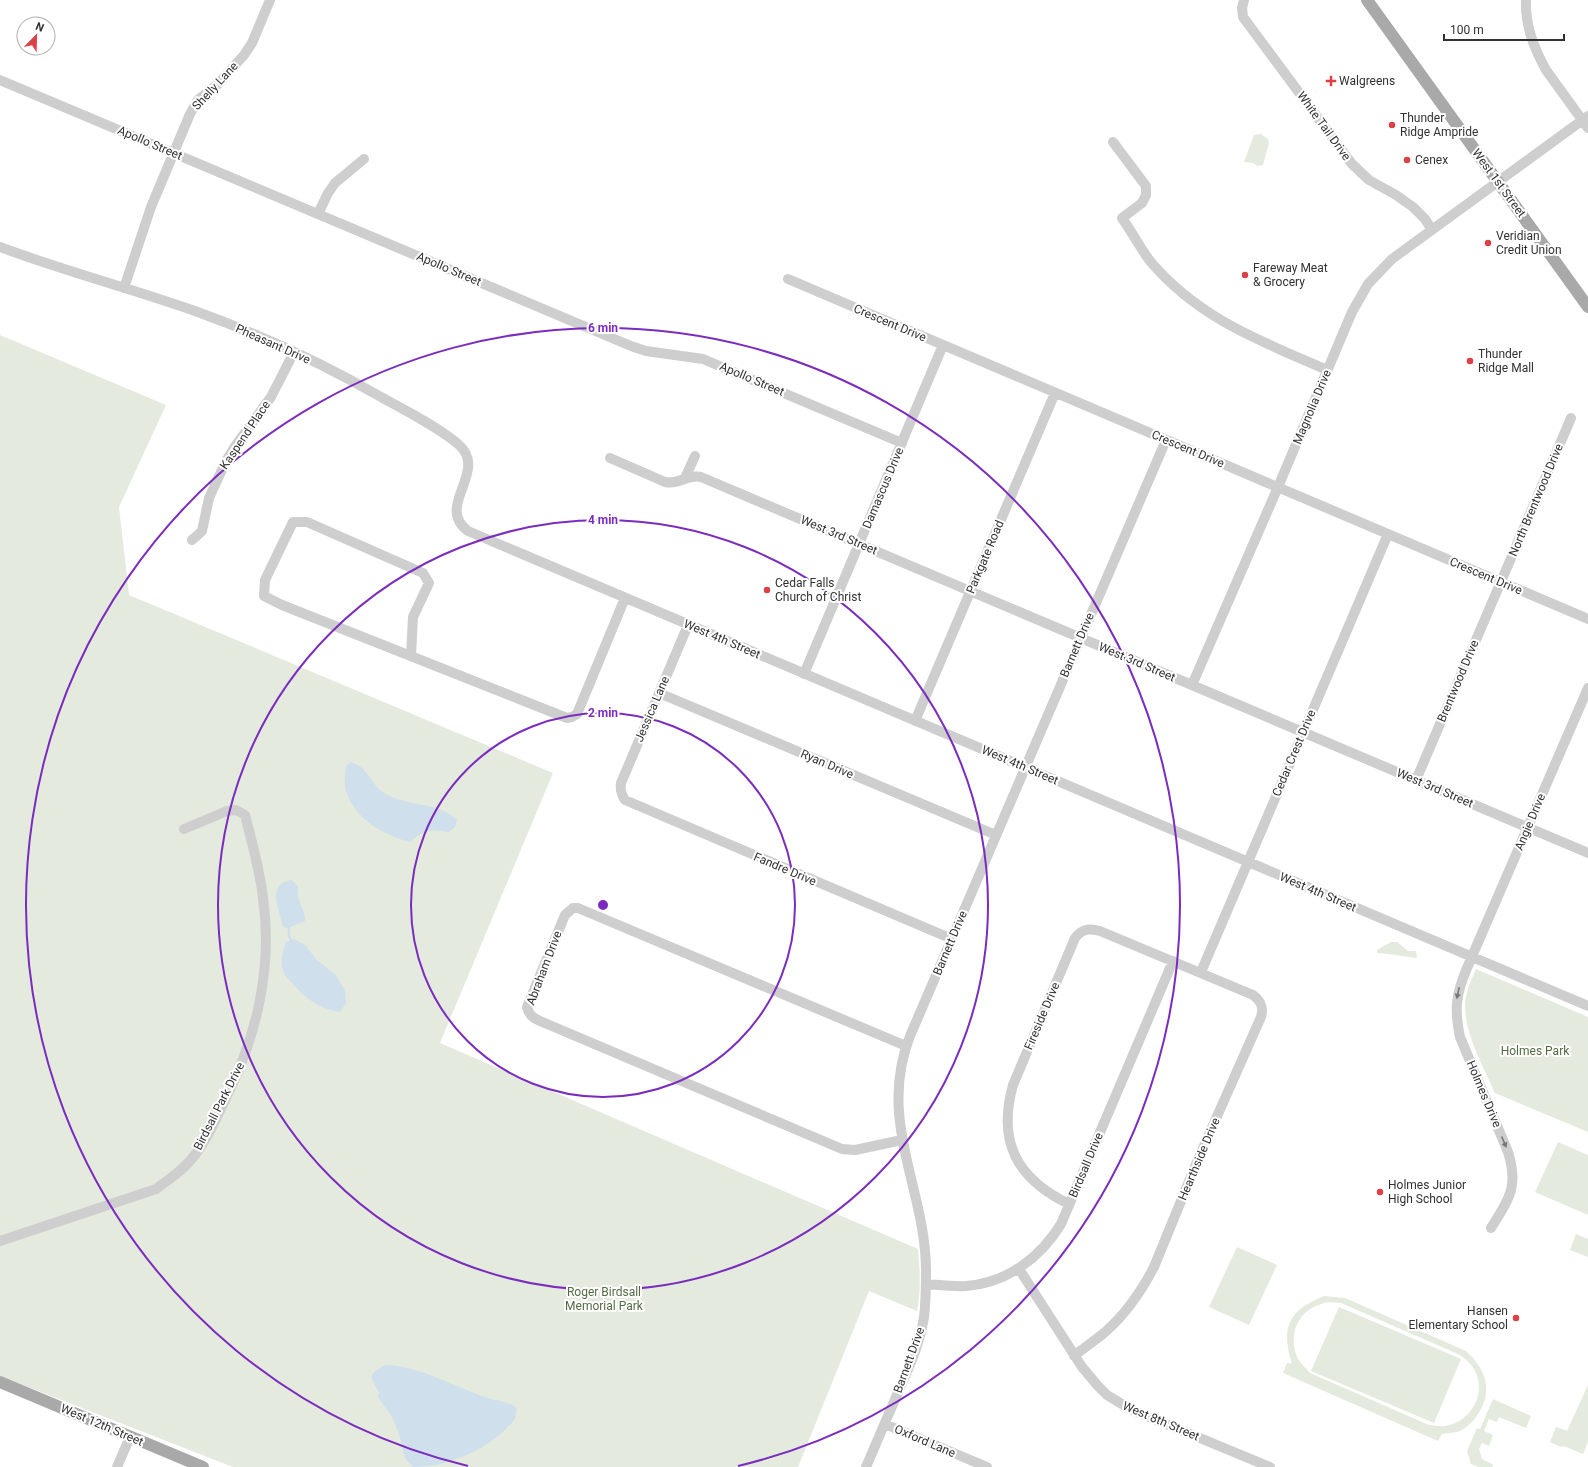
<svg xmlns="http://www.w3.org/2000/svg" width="1588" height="1467" viewBox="0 0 1588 1467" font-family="Roboto,sans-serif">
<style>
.green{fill:#e4eade;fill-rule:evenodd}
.water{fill:#cfdfeb}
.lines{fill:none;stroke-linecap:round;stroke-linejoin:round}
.stream{stroke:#cfdfeb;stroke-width:2.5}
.minor{stroke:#cecece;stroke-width:10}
.major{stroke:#a9a9a9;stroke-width:12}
.oneway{fill:#787878}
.ring{fill:none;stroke:#7b2cbf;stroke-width:2}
.poi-dot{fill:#db4146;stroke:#fff;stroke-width:1.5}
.labels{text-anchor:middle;stroke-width:4;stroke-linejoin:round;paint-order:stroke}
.poi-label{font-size:12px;fill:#313131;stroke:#fff;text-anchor:start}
.street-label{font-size:12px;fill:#313131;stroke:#fff}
.park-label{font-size:12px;fill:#536b41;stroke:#fff}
.centre{fill:#7b2cbf;stroke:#fff;stroke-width:2}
.ring-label{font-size:12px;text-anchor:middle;font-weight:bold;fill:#7b2cbf;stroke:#fff;stroke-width:4;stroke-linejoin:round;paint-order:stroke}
</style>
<rect width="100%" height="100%" fill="#fff"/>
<path class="green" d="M 1261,134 L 1268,139 L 1269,143 L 1263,165 L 1258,166 L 1253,163 L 1244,162 L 1254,135 Z
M 0,335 L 166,405 L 119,507 L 129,595 L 553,773 L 440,1043 L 918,1249 C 920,1270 921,1291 917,1311 L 869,1291 L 798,1467 L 233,1467 L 0,1376 Z
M 1391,942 L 1397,942 L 1408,951 L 1416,951 L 1417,957 L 1416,958 L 1389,954 L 1377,953 L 1377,950 Z
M 1476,969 L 1588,1017 L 1588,1132 L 1495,1093 C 1483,1065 1458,1023 1467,992 C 1469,984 1473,976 1476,969 Z
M 1558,1142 L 1588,1155 L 1588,1215 L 1535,1192 Z
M 1576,1234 L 1588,1239 L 1588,1257 L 1570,1250 Z
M 1237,1247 L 1277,1265 L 1249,1325 L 1209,1307 Z
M 1324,1296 L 1345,1298 L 1466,1351 C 1487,1371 1494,1391 1476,1417 C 1472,1423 1464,1430 1457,1432 C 1453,1433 1447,1433 1442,1434 L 1438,1441 L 1283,1373 L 1287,1363 L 1292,1364 C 1280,1327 1289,1310 1324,1296 ZM 1327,1302 L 1341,1303 L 1458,1354 C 1463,1357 1468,1361 1472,1366 C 1489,1389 1473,1422 1445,1426 C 1440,1427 1434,1425 1429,1425 L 1310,1373 C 1307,1369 1301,1364 1298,1359 C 1289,1341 1294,1318 1312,1308 C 1317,1305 1322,1304 1327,1302 Z
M 1339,1307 L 1461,1359 L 1434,1423 L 1311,1371 Z
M 1588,1385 L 1588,1442 L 1583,1454 L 1564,1446 L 1561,1447 L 1550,1442 L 1556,1427 L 1567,1431 Z
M 1493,1399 L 1531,1416 L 1526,1428 L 1499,1417 L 1497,1422 L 1489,1419 L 1484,1431 L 1493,1435 L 1489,1446 L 1482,1443 L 1479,1449 L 1482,1459 L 1492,1464 L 1493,1467 L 1478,1467 L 1471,1464 L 1467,1451 L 1477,1428 L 1480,1429 Z"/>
<path class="water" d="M 351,762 C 354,764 359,765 362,768 C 371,776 374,787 384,793 C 407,807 438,801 457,820 L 455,827 L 449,832 C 429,830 427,828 410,842 C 383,835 355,819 346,791 C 344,783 345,774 346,766 Z
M 291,880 L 295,883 L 298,887 C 296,902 306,909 305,921 L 287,928 L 283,927 C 280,910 265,885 291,880 Z
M 294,939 L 305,945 L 317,960 L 335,974 L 345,990 L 346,1003 L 340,1012 C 320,1009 306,999 293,984 C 290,981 287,978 285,975 C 279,965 282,952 286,942 Z
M 385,1365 C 418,1365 457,1388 488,1398 C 498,1401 509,1402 517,1408 C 516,1411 516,1417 514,1420 C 513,1423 508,1426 506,1429 C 482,1452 446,1467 413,1467 L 405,1458 L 399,1434 L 392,1417 L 378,1397 L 379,1393 L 371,1377 L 374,1372 Z"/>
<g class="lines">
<path class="stream" d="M 289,928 L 289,936 L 291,940"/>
<path class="minor" d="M 1244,0 L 1242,8 L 1243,17 L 1352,164 L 1369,180 L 1396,195 L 1413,207 L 1425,219 L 1432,230
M 1526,0 C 1525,26 1534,48 1546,70 L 1588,128
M 0,80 L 631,346 L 646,351 L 703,359 L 902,443
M 1113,142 L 1146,186 L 1146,195 L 1142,203 L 1122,218 C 1132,232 1140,248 1150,261 C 1199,319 1261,341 1327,370
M 318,214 L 328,193 L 335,183 L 364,159
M 0,247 C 64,271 130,288 195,311 C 259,334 322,363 381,397 C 405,410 438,427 458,444 C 490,471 434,506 468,531 L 1588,1006
M 788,279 L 1588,619
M 124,288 L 151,207 L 190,114 L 198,100 L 218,84 L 244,55 L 252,43 L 270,0
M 610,458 L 665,482 C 680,485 686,474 701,477 L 1588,853
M 685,478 L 695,456
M 192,540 L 202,531 L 209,498 L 226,461 L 236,445 L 271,397 L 294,352
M 688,625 L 621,783 C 620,790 621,794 625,800 L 952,939
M 411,656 L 413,617 L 429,583 L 423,573 L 307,522 L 293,522 L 265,580 L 264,596 L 282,605 L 567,718 L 572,717 L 577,714 L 625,598
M 804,674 L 943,345
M 1192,685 L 1278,487 L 1352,312 L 1368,284 L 1392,259 L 1588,116
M 659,693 L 996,835
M 915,721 L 1055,393
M 1416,780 L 1571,418
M 1201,972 L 1388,534
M 902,1140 L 855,1150 L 842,1149 L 540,1021 C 533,1018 529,1015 527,1007 L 565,915 L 573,908 L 578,908 L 906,1046
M 1069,1204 C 1017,1179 997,1142 1013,1085 L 1075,938 C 1082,929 1089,928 1100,931 L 1253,995 C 1261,1001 1264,1007 1261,1017 L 1199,1157 L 1154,1267 C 1141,1292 1125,1315 1104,1333 C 1094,1341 1084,1348 1074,1356
M 1491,1228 C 1509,1199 1519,1187 1508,1152 L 1460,1037 C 1454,1009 1456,994 1467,968 L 1588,688
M 0,1241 L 156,1189 C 169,1179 184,1170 194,1156 C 207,1140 216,1119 225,1100 C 256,1038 273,968 263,898 C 260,870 252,843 245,815 L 236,810 L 227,811 L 184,829
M 1019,1269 L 1082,1367 L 1098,1386 L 1107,1395 L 1130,1409 L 1270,1467
M 926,1284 C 939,1285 953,1287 966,1286 C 1007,1283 1040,1258 1061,1224 L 1173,961
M 885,1424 L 987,1467
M 117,1467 L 130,1437
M 866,1467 C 876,1444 886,1420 896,1397 C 907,1372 920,1345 924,1317 C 926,1301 926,1285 926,1269 C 925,1187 877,1120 910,1036 L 1166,440"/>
<path class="major" d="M 1367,0 L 1588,307
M 0,1382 L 203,1467"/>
</g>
<defs><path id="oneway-solid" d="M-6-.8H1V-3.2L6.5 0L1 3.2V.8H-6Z"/></defs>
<g class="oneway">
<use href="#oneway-solid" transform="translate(1458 993) rotate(102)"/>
<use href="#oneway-solid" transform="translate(1504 1142) rotate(67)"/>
</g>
<g class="ring">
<circle cx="603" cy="905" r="192"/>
<circle cx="603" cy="905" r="385"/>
<path d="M468 1466A577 577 0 1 1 738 1466"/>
</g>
<g class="poi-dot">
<path d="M1329 75h4v4h4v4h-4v4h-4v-4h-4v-4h4z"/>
<circle cx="1392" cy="125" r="4"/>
<circle cx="1407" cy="160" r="4"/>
<circle cx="1488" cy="243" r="4"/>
<circle cx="1245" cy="275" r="4"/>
<circle cx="1470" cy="361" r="4"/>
<circle cx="767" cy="590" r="4"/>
<circle cx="1380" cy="1192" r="4"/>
<circle cx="1516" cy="1318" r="4"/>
</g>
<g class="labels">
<g class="poi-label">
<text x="1339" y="85">Walgreens</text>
<text x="1400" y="122">Thunder<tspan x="1400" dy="14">Ridge Ampride</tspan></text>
<text x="1415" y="164">Cenex</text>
<text x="1496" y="240">Veridian<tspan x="1496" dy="14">Credit Union</tspan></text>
<text x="1253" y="272">Fareway Meat<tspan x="1253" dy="14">&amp; Grocery</tspan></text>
<text x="1478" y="358">Thunder<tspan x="1478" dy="14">Ridge Mall</tspan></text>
<text x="775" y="587">Cedar Falls<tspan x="775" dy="14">Church of Christ</tspan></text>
<text x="1388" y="1189">Holmes Junior<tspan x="1388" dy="14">High School</tspan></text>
<text x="1508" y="1315" text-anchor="end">Hansen<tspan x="1508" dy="14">Elementary School</tspan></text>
</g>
<g class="street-label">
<text transform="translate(215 86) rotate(-47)" y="4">Shelly Lane</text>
<text transform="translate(1324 126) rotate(54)" y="4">White Tail Drive</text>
<text transform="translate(150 143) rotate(23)" y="4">Apollo Street</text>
<text transform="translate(1499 183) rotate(54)" y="4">West 1st Street</text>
<text transform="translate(449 269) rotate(23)" y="4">Apollo Street</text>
<text transform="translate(890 323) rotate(23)" y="4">Crescent Drive</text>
<text transform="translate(273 344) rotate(24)" y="4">Pheasant Drive</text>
<text transform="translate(752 379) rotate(23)" y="4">Apollo Street</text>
<text transform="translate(1312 407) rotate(-67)" y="4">Magnolia Drive</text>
<text transform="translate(245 435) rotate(-56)" y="4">Kaspend Place</text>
<text transform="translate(1188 449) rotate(23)" y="4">Crescent Drive</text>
<text transform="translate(883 488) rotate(-67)" y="4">Damascus Drive</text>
<text transform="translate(1536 500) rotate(-67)" y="4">North Brentwood Drive</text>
<text transform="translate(839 535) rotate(23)" y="4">West 3rd Street</text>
<text transform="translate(985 557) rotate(-67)" y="4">Parkgate Road</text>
<text transform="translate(1486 576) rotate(23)" y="4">Crescent Drive</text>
<text transform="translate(722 639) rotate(23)" y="4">West 4th Street</text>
<text transform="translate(1077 645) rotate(-67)" y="4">Barnett Drive</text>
<text transform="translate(1137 662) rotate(23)" y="4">West 3rd Street</text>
<text transform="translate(1458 681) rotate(-67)" y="4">Brentwood Drive</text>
<text transform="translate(652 709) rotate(-67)" y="4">Jessica Lane</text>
<text transform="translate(1294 753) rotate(-67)" y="4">Cedar Crest Drive</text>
<text transform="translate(827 764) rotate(23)" y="4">Ryan Drive</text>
<text transform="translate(1020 765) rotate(23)" y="4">West 4th Street</text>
<text transform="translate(1435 788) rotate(23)" y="4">West 3rd Street</text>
<text transform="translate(1530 822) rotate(-67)" y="4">Angie Drive</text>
<text transform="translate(785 869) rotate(23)" y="4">Fandre Drive</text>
<text transform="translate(1318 892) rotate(23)" y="4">West 4th Street</text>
<text transform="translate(950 943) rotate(-67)" y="4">Barnett Drive</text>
<text transform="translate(544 968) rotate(-69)" y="4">Abraham Drive</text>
<text transform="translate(1042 1016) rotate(-67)" y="4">Fireside Drive</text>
<text transform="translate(1484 1094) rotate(67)" y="4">Holmes Drive</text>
<text transform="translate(219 1106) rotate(-63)" y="4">Birdsall Park Drive</text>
<text transform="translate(1199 1159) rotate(-67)" y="4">Hearthside Drive</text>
<text transform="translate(1086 1165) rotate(-67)" y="4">Birdsall Drive</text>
<text transform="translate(909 1360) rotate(-70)" y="4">Barnett Drive</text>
<text transform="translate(1161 1421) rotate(23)" y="4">West 8th Street</text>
<text transform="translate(102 1425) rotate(23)" y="4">West 12th Street</text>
<text transform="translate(925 1441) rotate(23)" y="4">Oxford Lane</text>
</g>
<g class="park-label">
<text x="1535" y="1055">Holmes Park</text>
<text x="604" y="1296">Roger Birdsall<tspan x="604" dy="14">Memorial Park</tspan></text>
</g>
</g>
<circle cx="603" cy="905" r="6" class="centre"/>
<g class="ring-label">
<text x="603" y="332">6 min</text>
<text x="603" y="524">4 min</text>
<text x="603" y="717">2 min</text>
</g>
<g transform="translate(36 36) rotate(23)"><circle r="19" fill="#ffffff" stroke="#adadad"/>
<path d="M0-3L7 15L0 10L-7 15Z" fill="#db4146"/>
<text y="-6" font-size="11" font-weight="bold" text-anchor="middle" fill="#313131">N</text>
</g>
<path d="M1444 34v6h120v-6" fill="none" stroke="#313131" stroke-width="2"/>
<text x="1450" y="34" font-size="12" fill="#313131" stroke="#ffffff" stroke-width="3" paint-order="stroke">100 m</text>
</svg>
